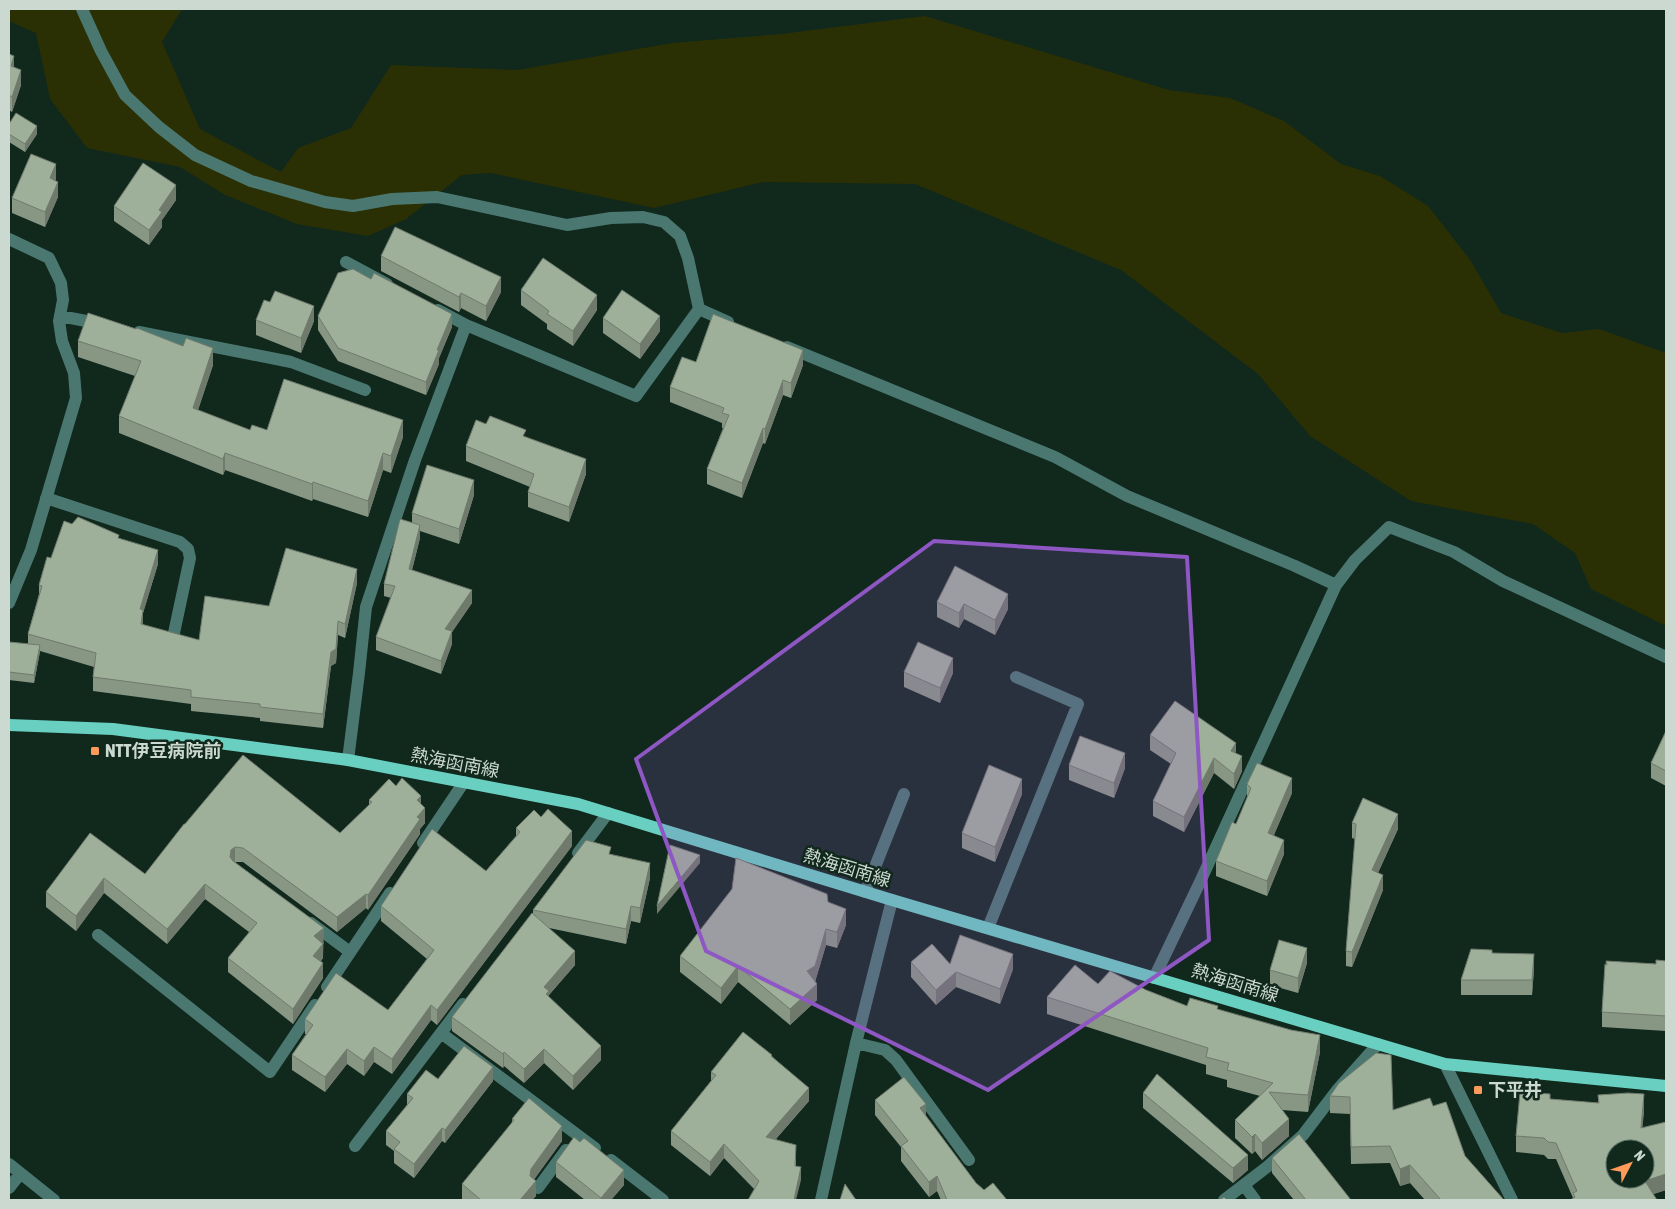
<svg xmlns="http://www.w3.org/2000/svg" width="1675" height="1209" viewBox="0 0 1675 1209" font-family="'Asap Condensed','Noto Sans JP',sans-serif">
<style>
.green{fill:#2a3003}
.lines{fill:none;stroke-linecap:round;stroke-linejoin:round}
.minor{stroke:#4a7871;stroke-width:12}
.major{stroke:#69d0c1;stroke-width:12}
.wall{fill:#889684}
.shaded-wall{fill:#6f7a6c}
.building{fill:#9eaf9a;stroke:#6f7a6c;fill-rule:evenodd}
.marked{fill:#8f57c4;fill-opacity:0.2;stroke:#8f57c4;stroke-width:4;stroke-linejoin:round}
.poi-dot{fill:#ff9b5a;stroke:#11281d;stroke-width:2}
.labels{text-anchor:middle;stroke-width:5;stroke-linejoin:round;paint-order:stroke}
.poi-label{font-size:18px;font-weight:bold;fill:#cbd9d1;stroke:#11281d;text-anchor:start}
.street-label{font-size:18px;fill:#cbd9d1;stroke:#11281d}
</style>
<rect width="100%" height="100%" fill="#11281d"/>
<path class="green" d="M 9,9 L 182,9 L 162,42 L 200,129 L 281,172 L 298,148 L 351,128 L 391,65 L 518,70 L 672,43 L 781,34 L 925,16 L 1169,90 L 1230,98 L 1284,121 L 1341,164 L 1380,176 L 1428,206 L 1471,261 L 1501,313 L 1562,333 L 1599,329 L 1666,353 L 1666,626 L 1591,589 L 1575,553 L 1533,524 L 1411,501 L 1310,436 L 1258,374 L 1121,270 L 915,184 L 763,182 L 654,208 L 491,173 L 462,175 L 406,219 L 368,236 L 297,224 L 225,195 L 180,167 L 87,148 L 50,99 L 36,33 L 9,21 Z"/>
<g class="lines">
<path class="minor" d="M 82,9 L 101,51 L 125,95 L 159,127 L 195,155 L 251,181 L 325,202 L 353,206 L 392,199 L 437,197 L 567,225 L 611,218 L 643,217 L 664,222 L 680,236 L 688,258 L 699,309 L 728,322
M 9,239 L 49,258 L 61,283 L 63,300 L 59,321 L 62,341 L 74,373 L 76,398 L 31,550 L 9,603
M 346,262 L 387,284
M 438,310 L 466,325 L 636,396 L 699,309
M 60,316 L 102,324
M 139,332 L 291,362 L 365,390
M 787,347 L 1055,457 L 1127,496 L 1295,566 L 1336,585 L 1355,560 L 1389,527 L 1454,552 L 1503,581 L 1666,657
M 46,498 L 180,542 L 188,549 L 190,558 L 174,633
M 348,760 L 359,673 L 366,607 L 415,460 L 466,325
M 423,843 L 464,782
M 578,853 L 608,813
M 865,892 L 904,794
M 311,923 L 350,952
M 988,928 L 1078,704 L 1016,677
M 98,935 L 270,1072 L 315,1005
M 1154,978 L 1200,882 L 1336,585
M 327,987 L 390,893
M 441,1033 L 595,1148
M 856,1043 L 885,1050 L 896,1060 L 969,1160
M 1445,1064 L 1512,1200
M 355,1146 L 463,1004
M 611,1160 L 663,1200
M 9,1164 L 54,1200
M 1244,1185 L 1255,1200
M 9,1188 L 20,1174
M 538,1188 L 566,1150
M 821,1200 L 856,1043 L 892,900
M 1224,1200 L 1267,1167 L 1303,1135 L 1338,1089 L 1378,1044"/>
<path class="major" d="M 9,725 L 113,729 L 348,760 L 578,804 L 892,900 L 1445,1064 L 1666,1086"/>
</g>
<path class="wall" d="M 9,54 L 21,85 L 12,112 L 9,110 Z
M 9,124 L 37,134 L 25,152 L 9,142 Z
M 56,179 L 55,180 L 58,197 L 45,227 L 12,213 L 12,198 Z
M 176,200 L 162,220 L 162,227 L 149,245 L 114,221 L 114,206 Z
M 381,256 L 501,292 L 486,321 L 461,308 L 459,312 L 381,271 Z
M 521,290 L 597,310 L 573,346 L 547,329 L 547,324 L 521,305 Z
M 318,316 L 452,327 L 439,358 L 439,364 L 426,395 L 338,361 L 318,330 Z
M 603,318 L 660,331 L 640,359 L 603,333 Z
M 256,320 L 314,321 L 301,353 L 256,335 Z
M 78,341 L 213,365 L 198,410 L 250,430 L 403,437 L 391,473 L 383,470 L 368,517 L 313,499 L 312,501 L 225,470 L 223,475 L 119,433 L 119,416 L 135,376 L 78,357 Z
M 696,362 L 803,365 L 791,398 L 783,395 L 765,444 L 763,443 L 742,498 L 707,484 L 707,469 L 723,428 L 722,428 L 722,423 L 670,402 L 670,387 Z
M 486,424 L 526,437 L 586,474 L 569,522 L 528,507 L 528,492 L 530,487 L 466,461 L 466,446 Z
M 474,495 L 459,544 L 420,531 L 420,538 L 412,570 L 472,603 L 452,632 L 452,644 L 441,674 L 376,650 L 376,637 L 391,598 L 384,596 L 384,584 L 412,522 L 412,513 Z
M 119,538 L 158,564 L 143,613 L 143,625 L 199,640 L 269,606 L 357,583 L 345,638 L 338,635 L 336,663 L 331,666 L 323,728 L 260,721 L 260,718 L 191,711 L 191,704 L 93,691 L 93,677 L 94,667 L 40,651 L 34,683 L 9,680 L 9,642 L 28,644 L 28,634 L 39,594 L 39,585 L 51,558 Z
M 937,602 L 1008,609 L 995,635 L 964,619 L 959,628 L 937,617 Z
M 904,672 L 953,673 L 940,703 L 904,687 Z
M 1666,731 L 1666,786 L 1651,778 L 1651,763 Z
M 1150,735 L 1236,754 L 1242,771 L 1234,789 L 1214,773 L 1184,832 L 1153,816 L 1153,801 L 1171,764 L 1150,750 Z
M 1069,765 L 1125,768 L 1114,798 L 1069,780 Z
M 1247,784 L 1292,793 L 1274,835 L 1284,854 L 1267,896 L 1216,876 L 1216,861 L 1236,824 L 1247,798 Z
M 396,786 L 421,804 L 425,823 L 420,829 L 420,834 L 368,910 L 366,908 L 337,932 L 243,862 L 235,862 L 324,943 L 323,944 L 323,958 L 321,961 L 323,978 L 293,1024 L 228,972 L 228,958 L 249,932 L 205,899 L 167,944 L 104,893 L 76,931 L 46,907 L 46,892 L 90,833 L 145,874 L 185,824 L 340,833 L 369,805 L 369,800 Z
M 1022,794 L 995,862 L 962,848 L 962,833 Z
M 1352,823 L 1398,829 L 1378,873 L 1383,890 L 1352,967 L 1346,966 L 1346,951 L 1355,839 L 1352,838 Z
M 516,828 L 572,846 L 437,1025 L 431,1020 L 392,1074 L 374,1062 L 364,1076 L 347,1064 L 325,1092 L 292,1070 L 292,1055 L 306,1034 L 305,1034 L 305,1019 L 388,1010 L 427,959 L 381,921 L 381,906 L 486,871 L 516,836 Z
M 611,854 L 650,878 L 640,923 L 631,921 L 626,944 L 549,928 L 575,965 L 549,995 L 549,997 L 601,1060 L 573,1090 L 544,1063 L 524,1083 L 504,1066 L 503,1068 L 452,1031 L 452,1017 L 533,914 L 533,910 Z
M 828,902 L 846,925 L 837,948 L 826,945 L 815,982 L 817,1000 L 790,1025 L 738,982 L 721,1004 L 680,972 L 680,956 Z
M 1492,953 L 1534,969 L 1532,995 L 1461,995 L 1461,980 Z
M 1606,961 L 1656,964 L 1666,961 L 1666,1031 L 1602,1027 L 1602,1012 Z
M 911,962 L 950,964 L 1013,969 L 1000,1004 L 956,987 L 936,1005 L 911,977 Z
M 1307,963 L 1298,993 L 1270,985 L 1270,970 Z
M 1098,984 L 1146,990 L 1187,1006 L 1218,1009 L 1320,1052 L 1308,1112 L 1282,1110 L 1289,1136 L 1262,1160 L 1255,1151 L 1252,1154 L 1235,1138 L 1235,1120 L 1260,1096 L 1227,1087 L 1227,1080 L 1206,1074 L 1206,1065 L 1047,1014 L 1047,997 Z
M 772,1056 L 809,1101 L 776,1139 L 796,1159 L 796,1166 L 801,1180 L 754,1189 L 724,1158 L 710,1176 L 671,1145 L 671,1131 L 711,1081 L 711,1072 Z
M 438,1079 L 493,1081 L 445,1143 L 442,1141 L 414,1178 L 394,1163 L 394,1151 L 386,1145 L 386,1131 L 407,1105 L 407,1094 Z
M 1339,1083 L 1393,1110 L 1433,1106 L 1465,1156 L 1504,1200 L 1425,1200 L 1410,1183 L 1400,1186 L 1390,1163 L 1351,1164 L 1350,1114 L 1330,1113 L 1330,1096 Z
M 1143,1093 L 1248,1170 L 1233,1183 L 1143,1108 Z
M 1598,1095 L 1644,1111 L 1642,1128 L 1666,1122 L 1666,1190 L 1653,1194 L 1573,1198 L 1556,1159 L 1548,1159 L 1544,1155 L 1516,1152 L 1516,1136 L 1550,1099 L 1598,1103 Z
M 875,1100 L 926,1116 L 976,1183 L 984,1190 L 1007,1200 L 941,1200 L 937,1191 L 929,1197 L 901,1161 L 901,1147 L 875,1115 Z
M 512,1119 L 562,1141 L 534,1179 L 536,1196 L 532,1200 L 463,1200 L 462,1199 L 462,1184 L 512,1123 Z
M 580,1142 L 624,1185 L 611,1200 L 585,1200 L 556,1177 L 556,1162 Z
M 1272,1158 L 1351,1200 L 1294,1200 L 1272,1173 Z"/>
<path class="shaded-wall" d="M 14,56 L 14,71 L 11,66 Z
M 21,70 L 21,85 L 12,112 L 12,97 Z
M 37,126 L 37,134 L 25,152 L 25,144 Z
M 56,164 L 56,179 L 50,193 L 50,178 Z
M 58,182 L 58,197 L 45,227 L 45,212 Z
M 176,185 L 176,200 L 162,220 L 162,227 L 149,245 L 149,230 L 159,210 Z
M 501,277 L 501,292 L 486,321 L 486,306 Z
M 461,293 L 461,308 L 459,312 L 459,297 Z
M 597,295 L 597,310 L 573,346 L 573,331 Z
M 314,306 L 314,321 L 301,353 L 301,338 Z
M 452,314 L 452,327 L 439,358 L 439,364 L 426,395 L 426,382 L 437,350 Z
M 660,316 L 660,331 L 640,359 L 640,344 Z
M 213,348 L 213,365 L 193,425 L 193,408 Z
M 803,350 L 803,365 L 791,398 L 791,383 Z
M 783,380 L 783,395 L 765,444 L 765,429 Z
M 403,420 L 403,437 L 391,473 L 391,456 Z
M 763,428 L 763,443 L 742,498 L 742,483 Z
M 225,453 L 225,470 L 223,475 L 223,459 Z
M 383,453 L 383,470 L 368,517 L 368,501 Z
M 586,459 L 586,474 L 569,522 L 569,507 Z
M 474,480 L 474,495 L 459,544 L 459,529 Z
M 313,482 L 313,499 L 312,501 L 312,484 Z
M 420,525 L 420,538 L 409,582 L 409,569 Z
M 158,550 L 158,564 L 143,613 L 143,624 L 141,638 L 140,609 Z
M 357,569 L 357,583 L 345,638 L 345,624 Z
M 472,590 L 472,603 L 452,632 L 452,644 L 441,674 L 441,661 L 445,629 Z
M 1008,594 L 1008,609 L 995,635 L 995,620 Z
M 964,604 L 964,619 L 959,628 L 959,613 Z
M 338,621 L 338,635 L 336,663 L 331,666 L 323,728 L 323,714 L 331,652 Z
M 40,645 L 40,652 L 34,683 L 34,675 Z
M 953,658 L 953,673 L 940,703 L 940,688 Z
M 1236,743 L 1236,758 L 1231,751 Z
M 1125,753 L 1125,768 L 1114,798 L 1114,783 Z
M 1242,756 L 1242,771 L 1234,789 L 1234,774 Z
M 1214,758 L 1214,773 L 1184,832 L 1184,817 Z
M 1292,778 L 1292,793 L 1268,848 L 1268,833 Z
M 1022,779 L 1022,794 L 995,862 L 995,847 Z
M 421,796 L 421,811 L 417,800 Z
M 425,808 L 425,823 L 420,829 L 420,834 L 368,910 L 368,895 L 417,817 Z
M 1398,814 L 1398,829 L 1372,885 L 1372,870 Z
M 572,831 L 572,846 L 437,1025 L 437,1010 Z
M 1284,840 L 1284,854 L 1267,896 L 1267,881 Z
M 235,847 L 235,861 L 231,865 L 230,857 L 231,850 Z
M 700,855 L 700,863 L 657,914 L 657,906 Z
M 650,863 L 650,878 L 640,923 L 640,908 Z
M 1383,875 L 1383,890 L 1352,967 L 1352,952 Z
M 104,878 L 104,893 L 76,931 L 76,916 Z
M 205,884 L 205,899 L 167,944 L 167,929 Z
M 366,894 L 366,908 L 337,932 L 337,917 Z
M 631,906 L 631,921 L 626,944 L 626,929 Z
M 846,909 L 846,925 L 837,948 L 837,932 Z
M 324,928 L 323,958 L 313,970 L 314,936 Z
M 826,929 L 826,945 L 815,982 L 807,971 Z
M 1307,948 L 1307,963 L 1298,993 L 1298,978 Z
M 575,951 L 575,965 L 549,995 L 549,1005 L 544,987 Z
M 1013,954 L 1013,969 L 1000,1004 L 1000,989 Z
M 1534,954 L 1534,969 L 1532,995 L 1532,980 Z
M 323,963 L 323,978 L 293,1024 L 293,1009 Z
M 738,966 L 738,982 L 721,1004 L 721,988 Z
M 956,972 L 956,987 L 936,1005 L 936,990 Z
M 817,984 L 817,1000 L 790,1025 L 790,1009 Z
M 431,1005 L 431,1020 L 392,1074 L 392,1059 Z
M 1320,1035 L 1320,1052 L 1308,1112 L 1308,1095 Z
M 601,1046 L 601,1060 L 573,1090 L 573,1076 Z
M 374,1047 L 374,1062 L 364,1076 L 364,1061 Z
M 347,1049 L 347,1064 L 325,1092 L 325,1077 Z
M 544,1049 L 544,1063 L 524,1083 L 524,1069 Z
M 504,1052 L 504,1066 L 503,1068 L 503,1054 Z
M 493,1067 L 493,1081 L 445,1143 L 445,1130 Z
M 809,1088 L 809,1101 L 766,1150 L 766,1137 Z
M 1644,1094 L 1644,1111 L 1641,1145 L 1641,1128 Z
M 926,1104 L 926,1119 L 920,1108 Z
M 1289,1119 L 1289,1136 L 1262,1160 L 1262,1143 Z
M 562,1126 L 562,1141 L 531,1184 L 536,1181 L 536,1196 L 532,1200 L 520,1200 L 531,1169 Z
M 442,1128 L 442,1141 L 414,1178 L 414,1164 Z
M 1255,1134 L 1255,1151 L 1252,1154 L 1252,1137 Z
M 724,1144 L 724,1158 L 710,1176 L 710,1162 Z
M 1248,1155 L 1248,1170 L 1233,1183 L 1233,1168 Z
M 1410,1165 L 1410,1183 L 1400,1186 L 1400,1169 Z
M 801,1167 L 801,1180 L 796,1200 L 794,1200 Z
M 624,1170 L 624,1185 L 611,1200 L 601,1200 L 601,1198 Z
M 1666,1174 L 1666,1190 L 1645,1197 L 1645,1181 Z
M 937,1176 L 937,1191 L 929,1197 L 929,1182 Z"/>
<path class="building" d="M 9,54 L 14,56 L 11,66 L 21,70 L 12,97 L 9,95 Z
M 16,113 L 37,126 L 25,144 L 9,134 L 9,124 Z
M 31,154 L 56,164 L 50,178 L 58,182 L 45,212 L 12,198 Z
M 143,163 L 176,185 L 159,210 L 162,212 L 149,230 L 114,206 Z
M 395,227 L 501,277 L 486,306 L 461,293 L 459,297 L 381,256 Z
M 543,258 L 597,295 L 573,331 L 547,314 L 549,311 L 521,290 Z
M 353,269 L 371,279 L 374,273 L 452,314 L 437,350 L 439,350 L 426,382 L 338,348 L 318,316 L 338,273 Z
M 622,290 L 660,316 L 640,344 L 603,318 Z
M 275,291 L 314,306 L 301,338 L 256,320 L 264,300 L 270,302 Z
M 88,313 L 136,329 L 137,328 L 183,346 L 186,338 L 213,348 L 193,408 L 250,430 L 252,425 L 267,430 L 284,379 L 403,420 L 391,456 L 383,453 L 368,501 L 313,482 L 312,484 L 225,453 L 223,459 L 119,416 L 141,361 L 78,341 Z
M 713,314 L 803,350 L 791,383 L 783,380 L 765,429 L 763,428 L 742,483 L 707,469 L 729,415 L 722,413 L 724,408 L 670,387 L 682,357 L 696,362 Z
M 490,416 L 526,430 L 523,436 L 586,459 L 569,507 L 528,492 L 534,474 L 466,446 L 476,420 L 486,424 Z
M 427,465 L 474,480 L 459,529 L 412,513 Z
M 78,517 L 119,535 L 118,538 L 158,550 L 140,609 L 143,610 L 141,624 L 199,640 L 205,596 L 269,606 L 286,548 L 357,569 L 345,624 L 338,621 L 336,649 L 331,652 L 323,714 L 260,707 L 260,704 L 191,697 L 191,690 L 93,677 L 96,653 L 28,634 L 42,586 L 39,585 L 47,557 L 51,558 L 64,521 L 72,524 Z
M 400,519 L 420,525 L 409,569 L 472,590 L 445,629 L 452,631 L 441,661 L 376,637 L 395,586 L 384,584 Z
M 955,566 L 1008,594 L 995,620 L 964,604 L 959,613 L 937,602 Z
M 9,642 L 40,645 L 34,675 L 9,672 Z
M 918,642 L 953,658 L 940,688 L 904,672 Z
M 1175,701 L 1236,743 L 1231,751 L 1242,756 L 1234,774 L 1214,758 L 1184,817 L 1153,801 L 1176,753 L 1150,735 Z
M 1666,731 L 1666,771 L 1651,763 Z
M 1080,736 L 1125,753 L 1114,783 L 1069,765 Z
M 243,755 L 340,833 L 372,802 L 369,800 L 389,779 L 396,786 L 402,778 L 421,796 L 417,800 L 425,808 L 417,817 L 420,819 L 368,895 L 366,894 L 337,917 L 243,848 L 235,847 L 231,850 L 230,857 L 233,861 L 324,928 L 314,936 L 323,944 L 313,956 L 323,963 L 293,1009 L 228,958 L 257,923 L 205,884 L 167,929 L 104,878 L 76,916 L 46,892 L 90,833 L 145,874 L 184,824 L 185,824 Z
M 1257,763 L 1292,778 L 1268,833 L 1284,840 L 1267,881 L 1216,861 L 1232,822 L 1236,824 L 1251,788 L 1247,784 Z
M 989,765 L 1022,779 L 995,847 L 962,833 Z
M 1363,798 L 1398,814 L 1372,870 L 1383,875 L 1352,952 L 1346,951 L 1356,824 L 1352,823 Z
M 548,809 L 572,831 L 437,1010 L 431,1005 L 392,1059 L 374,1047 L 364,1061 L 347,1049 L 325,1077 L 292,1055 L 313,1025 L 305,1019 L 336,973 L 388,1010 L 434,950 L 381,906 L 432,829 L 486,871 L 520,832 L 516,828 L 534,810 L 541,817 Z
M 586,840 L 611,847 L 609,854 L 650,863 L 640,908 L 631,906 L 626,929 L 533,910 Z
M 670,845 L 700,855 L 657,906 Z
M 736,858 L 827,894 L 828,902 L 846,909 L 837,932 L 826,929 L 815,966 L 807,971 L 817,984 L 790,1009 L 738,966 L 721,988 L 680,956 L 732,889 Z
M 532,913 L 575,951 L 544,987 L 549,991 L 546,994 L 601,1046 L 573,1076 L 544,1049 L 524,1069 L 504,1052 L 503,1054 L 452,1017 Z
M 960,935 L 1013,954 L 1000,989 L 956,972 L 936,990 L 911,962 L 932,944 L 950,964 Z
M 1279,940 L 1307,948 L 1298,978 L 1270,970 Z
M 1471,949 L 1492,950 L 1492,953 L 1534,954 L 1532,980 L 1461,980 Z
M 1656,960 L 1666,961 L 1666,1016 L 1602,1012 L 1605,964 L 1607,965 L 1606,961 L 1656,964 Z
M 1075,965 L 1098,984 L 1110,971 L 1146,990 L 1187,1006 L 1190,998 L 1218,1006 L 1217,1009 L 1291,1030 L 1320,1035 L 1308,1095 L 1269,1092 L 1289,1119 L 1262,1143 L 1255,1134 L 1252,1137 L 1235,1120 L 1273,1083 L 1227,1070 L 1229,1063 L 1206,1057 L 1208,1048 L 1047,997 Z
M 743,1032 L 772,1055 L 771,1056 L 809,1088 L 766,1137 L 796,1145 L 795,1166 L 801,1167 L 794,1200 L 748,1200 L 759,1181 L 724,1144 L 710,1162 L 671,1131 L 716,1075 L 711,1072 Z
M 464,1046 L 493,1067 L 445,1130 L 442,1128 L 414,1164 L 394,1149 L 400,1142 L 386,1131 L 413,1098 L 407,1094 L 426,1070 L 438,1079 Z
M 1376,1053 L 1391,1055 L 1393,1110 L 1430,1098 L 1433,1106 L 1446,1102 L 1465,1156 L 1504,1200 L 1441,1200 L 1410,1165 L 1400,1169 L 1390,1146 L 1351,1147 L 1350,1097 L 1330,1096 L 1339,1083 Z
M 1157,1074 L 1248,1155 L 1233,1168 L 1143,1093 Z
M 904,1077 L 926,1104 L 920,1108 L 976,1183 L 984,1190 L 993,1183 L 1007,1200 L 947,1200 L 937,1176 L 929,1182 L 901,1146 L 908,1141 L 875,1100 Z
M 1520,1092 L 1550,1094 L 1550,1099 L 1599,1103 L 1598,1095 L 1628,1093 L 1644,1094 L 1641,1128 L 1666,1122 L 1666,1174 L 1645,1181 L 1657,1200 L 1570,1200 L 1575,1197 L 1573,1193 L 1577,1191 L 1556,1143 L 1548,1142 L 1544,1138 L 1516,1136 ZM 1615,1149 L 1645,1149 L 1645,1179 L 1615,1179 Z
M 529,1098 L 562,1126 L 531,1169 L 530,1176 L 536,1181 L 520,1200 L 481,1200 L 462,1184 L 514,1120 L 512,1119 Z
M 1299,1134 L 1351,1200 L 1306,1200 L 1272,1158 Z
M 574,1137 L 580,1142 L 584,1138 L 624,1170 L 601,1198 L 556,1162 Z
M 845,1184 L 856,1200 L 840,1200 Z
M 1224,1197 L 1227,1200 L 1220,1200 Z"/>
<path class="marked" d="M 934,541 L 1187,557 L 1209,940 L 988,1090 L 706,951 L 636,759 Z"/>
<g class="poi-dot">
<rect x="90" y="746" width="10" height="10" rx="2.5"/>
<rect x="1473" y="1085" width="10" height="10" rx="2.5"/>
</g>
<g class="labels">
<g class="poi-label">
<text x="105" y="757">NTT伊豆病院前</text>
<text x="1488" y="1096">下平井</text>
</g>
<g class="street-label">
<text transform="translate(455 763) rotate(11)" y="6">熱海函南線</text>
<text transform="translate(847 868) rotate(17)" y="6">熱海函南線</text>
<text transform="translate(1235 983) rotate(17)" y="6">熱海函南線</text>
</g>
</g>
<rect width="1675" height="1209" fill="none" stroke="#cbd9d1" stroke-width="20"/>
<g transform="translate(1630 1164) rotate(49)"><circle r="24" fill="#11281d" stroke="#5b6f65"/>
<path d="M0-4L9 19L0 12L-9 19Z" fill="#ff9b5a"/>
<text y="-8" font-size="14" font-weight="bold" text-anchor="middle" fill="#cbd9d1">N</text>
</g>
</svg>
